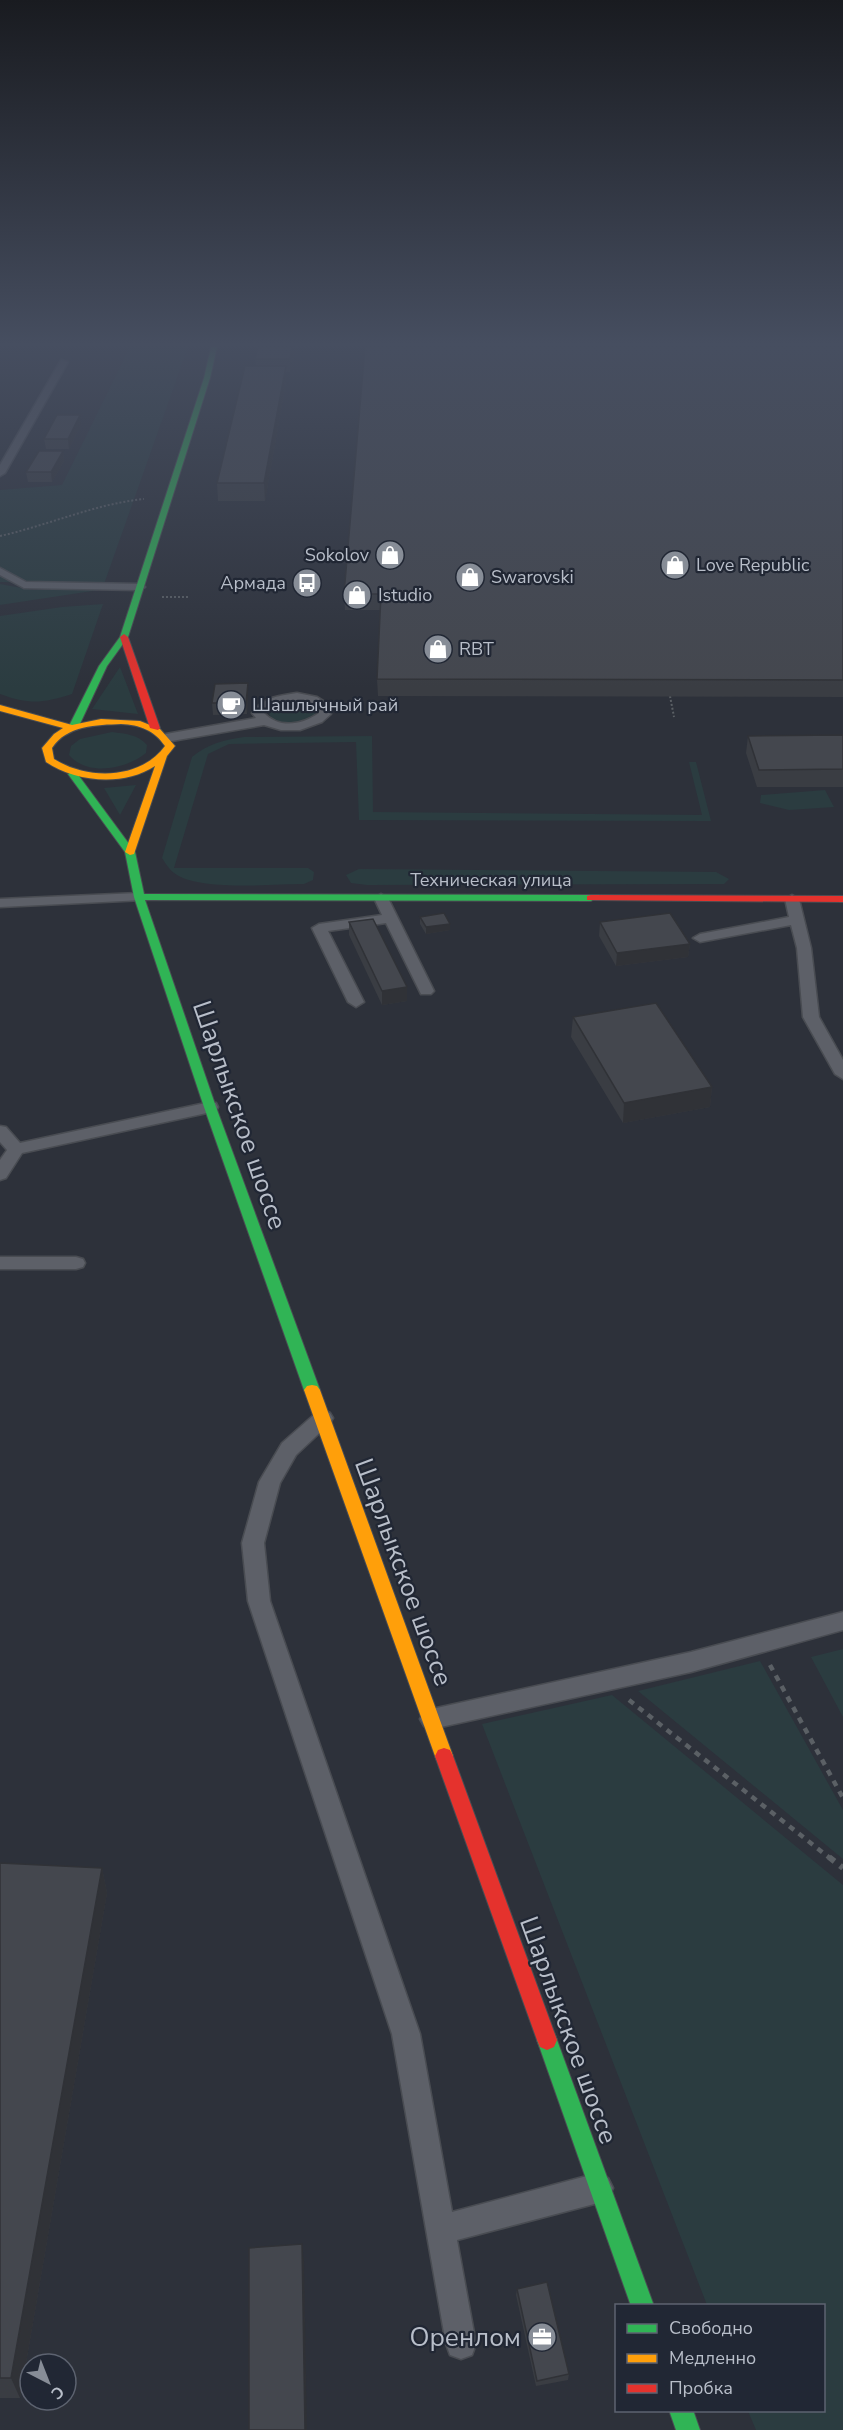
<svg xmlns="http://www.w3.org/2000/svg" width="843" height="2430" viewBox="0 0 843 2430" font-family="'Nunito Sans',sans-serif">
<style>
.green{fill:#2b3c40}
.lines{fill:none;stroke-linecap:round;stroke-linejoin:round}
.lane-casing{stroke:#494c52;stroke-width:3}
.fast-casing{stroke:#494c52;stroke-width:2}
.slow-casing{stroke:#494c52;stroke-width:2}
.jam-casing{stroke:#494c52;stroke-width:2}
.path-far2{stroke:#5b6065;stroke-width:2;stroke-dasharray:2 2;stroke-linecap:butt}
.path-far1{stroke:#5b6065;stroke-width:4.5;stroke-dasharray:6 6;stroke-linecap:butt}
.path{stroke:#5b6065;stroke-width:6;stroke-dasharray:7 7;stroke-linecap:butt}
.lane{fill:#5d6068;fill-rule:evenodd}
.fast{fill:#30b455;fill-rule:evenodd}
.slow{fill:#ff9f0a;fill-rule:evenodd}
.jam{fill:#e5322d;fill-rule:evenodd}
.wall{fill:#3a3d43}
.shaded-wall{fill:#303237}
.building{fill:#44474e;stroke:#303237;stroke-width:1.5}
.labels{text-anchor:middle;stroke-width:4.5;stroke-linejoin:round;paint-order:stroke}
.far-poi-label{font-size:18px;fill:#b8bec9;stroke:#212734;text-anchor:start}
.far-street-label{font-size:18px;fill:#b8bec9;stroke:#212734}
.near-street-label{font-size:26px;fill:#b8bec9;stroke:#212734}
.near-poi-label{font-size:26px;fill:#b8bec9;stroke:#212734;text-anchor:end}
</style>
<rect width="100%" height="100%" fill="#2d313a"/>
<path class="green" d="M 130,347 L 188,347 L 104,584 L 0,582 L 0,490 L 62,485 Z
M 0,584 L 33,590 L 99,590 L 0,605 Z
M 103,604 L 72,694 C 43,703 30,705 0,694 L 0,616 L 62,607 Z
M 120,667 L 138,714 L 92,709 Z
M 284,704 L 309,706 L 316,711 L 315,717 C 299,723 288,726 272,719 L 269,714 L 274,708 Z
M 112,732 C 126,734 137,734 147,745 L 146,753 C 126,769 88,777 69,755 L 71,746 L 80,739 Z
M 372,736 L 373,812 L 702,815 L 689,762 L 696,762 L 711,821 L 359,820 L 356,742 L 229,744 L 208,754 L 174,868 L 308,868 L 314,872 L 313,880 L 304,884 C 272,884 204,891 177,875 C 170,871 166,864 162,858 L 192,757 C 208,744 223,740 244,737 Z
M 136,785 L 120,815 L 104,788 Z
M 825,790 L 834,807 L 789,810 L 760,803 L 761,795 Z
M 359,869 L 716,872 L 729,879 L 724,884 L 367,885 L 351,883 L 346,875 Z
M 843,1649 L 843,1717 L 811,1657 Z
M 760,1661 L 843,1810 L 843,1859 L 638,1691 Z
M 612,1695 L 843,1885 L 843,2430 L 756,2430 L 748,2411 L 824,2410 L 824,2306 L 707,2305 L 482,1724 Z"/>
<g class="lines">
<g class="lane-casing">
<path id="lane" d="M 61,360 L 68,362 L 5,473 L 0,476 L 0,465 Z
M 0,568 L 26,582 L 140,584 L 145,587 L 140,590 L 24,588 L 0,575 Z
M 297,693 L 317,697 L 328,704 L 331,714 L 322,722 L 300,730 L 281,730 L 264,725 L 166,742 L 160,738 L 166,734 L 256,718 L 252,713 C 263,697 279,696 297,693 ZM 297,701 L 309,703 L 318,709 L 319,713 C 302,725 279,729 264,713 L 274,705 Z
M 139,893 L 146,897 L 144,900 L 0,907 L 0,899 Z
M 381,894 L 388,898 L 434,991 L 431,994 L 421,994 L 386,923 L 328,931 L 364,1002 L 356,1007 L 348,1002 L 312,928 L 319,924 L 382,915 L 374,898 Z
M 792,895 L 799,899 L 811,948 L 819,1017 L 843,1060 L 843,1079 L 835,1074 L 803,1017 L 797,948 L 791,925 L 700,942 L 693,938 L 700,934 L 789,917 L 785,899 Z
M 210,1102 L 216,1103 L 218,1107 L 216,1111 L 22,1153 L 6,1178 L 0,1180 L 0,1160 L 7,1150 L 0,1142 L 0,1126 L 6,1127 L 20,1143 Z
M 0,1257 L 76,1257 L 83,1259 L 85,1263 L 83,1267 L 76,1269 L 0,1269 Z
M 323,1410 L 330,1413 L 333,1418 L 330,1423 L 296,1455 L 280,1483 L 264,1543 L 270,1601 L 420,2034 L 452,2212 L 598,2173 L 608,2178 L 613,2188 L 608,2198 L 598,2203 L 457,2240 L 476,2344 L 472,2355 L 461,2359 L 450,2355 L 446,2344 L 392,2034 L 248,1601 L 242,1543 L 259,1482 L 282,1443 L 316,1413 Z
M 843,1612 L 843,1630 L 691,1672 L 432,1729 L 424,1726 L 420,1719 L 424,1712 L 432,1709 L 691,1652 Z"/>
</g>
<g class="fast-casing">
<path id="fast" d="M 211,347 L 217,347 L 210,378 L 128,637 L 107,666 L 78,728 L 70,730 L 68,728 L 99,666 L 120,637 L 204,378 Z
M 73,771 L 76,772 L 135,852 L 144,894 L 591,895 L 596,898 L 591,901 L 145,900 L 216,1107 L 320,1390 L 317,1394 L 307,1394 L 304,1390 L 204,1107 L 134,897 L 125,852 L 68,774 Z
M 547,2030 L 554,2033 L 557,2040 L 654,2306 L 631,2306 L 537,2040 L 540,2033 Z
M 669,2410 L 693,2410 L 700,2430 L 676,2430 Z"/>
</g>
<g class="slow-casing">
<path id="slow" d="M 0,705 L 72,725 L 101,719 L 140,721 L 160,729 L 175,746 L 167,756 L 134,854 L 130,855 L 125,852 L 155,766 C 123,787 76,782 46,762 L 42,748 L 54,734 L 63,728 L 0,711 ZM 121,724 C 140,725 154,730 165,746 C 140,780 87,780 54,759 L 52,748 C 67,725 97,725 121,724 Z
M 312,1385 L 317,1386 L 320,1390 L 453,1756 L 450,1762 L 444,1764 L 438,1762 L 435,1756 L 304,1390 L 307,1386 Z"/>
</g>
<g class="jam-casing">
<path id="jam" d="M 124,634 L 128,637 L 160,728 L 158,730 L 150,728 L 120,637 Z
M 591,895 L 843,896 L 843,902 L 587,900 L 587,896 Z
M 444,1748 L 450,1750 L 453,1756 L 557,2040 L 554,2047 L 547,2050 L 540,2047 L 537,2040 L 435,1756 L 438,1750 Z"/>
</g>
<path class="path-far2" d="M 0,536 C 49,525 95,504 144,499
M 162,597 L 188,597
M 670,696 L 674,717"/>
<path class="path-far1" d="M 770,1665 L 843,1798
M 629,1700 L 831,1859"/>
<path class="path" d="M 829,1857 L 843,1868"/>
<use href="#lane" class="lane"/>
<use href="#fast" class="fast"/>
<use href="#slow" class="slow"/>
<use href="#jam" class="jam"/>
</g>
<path class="wall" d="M 296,347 L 290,372 L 286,372 L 286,382 L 265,501 L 218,501 L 217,483 L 256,366 L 255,359 Z
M 843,347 L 843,697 L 378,696 L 377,679 L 380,610 L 345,610 L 344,594 Z
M 81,425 L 69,449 L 46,449 L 44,439 Z
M 63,451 L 64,461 L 52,482 L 28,482 L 26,472 Z
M 248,695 L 247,714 L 213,715 L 212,703 Z
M 843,735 L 843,787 L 757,787 L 746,753 L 748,736 Z
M 420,917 L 450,924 L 450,930 L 426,934 L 420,924 Z
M 349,922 L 407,1001 L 382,1005 L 349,935 Z
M 600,922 L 690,944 L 688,957 L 616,966 L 599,936 Z
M 573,1017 L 712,1087 L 710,1107 L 623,1123 L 571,1037 Z
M 0,1863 L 102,1868 L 107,1893 L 20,2398 L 0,2398 Z
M 517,2289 L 569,2374 L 568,2380 L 536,2386 L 516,2295 Z"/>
<path class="shaded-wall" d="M 292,347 L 296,347 L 290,372 L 290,359 Z
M 286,366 L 286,382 L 265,501 L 264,483 Z
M 80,415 L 81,425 L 69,449 L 68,439 Z
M 63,451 L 64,461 L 52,482 L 51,472 Z
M 248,683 L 248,695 L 247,714 L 246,703 Z
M 450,924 L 450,930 L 426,934 L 426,927 Z
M 690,944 L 688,957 L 616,966 L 617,953 Z
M 407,987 L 407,1001 L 382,1005 L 382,991 Z
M 712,1087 L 710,1107 L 623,1123 L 624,1103 Z
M 102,1868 L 107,1893 L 20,2398 L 11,2378 Z
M 302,2244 L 304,2261 L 307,2430 L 305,2430 Z"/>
<path class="building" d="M 258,347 L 292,347 L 290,359 L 255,359 Z
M 365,347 L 843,347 L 843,680 L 377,679 L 381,594 L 344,594 Z
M 245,366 L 286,366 L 264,483 L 217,483 Z
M 57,415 L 80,415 L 68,439 L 44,439 Z
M 39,451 L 63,451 L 51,472 L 26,472 Z
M 248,683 L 246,703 L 212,703 L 215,684 Z
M 843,735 L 843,769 L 759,770 L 748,736 Z
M 444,913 L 450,924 L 426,927 L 420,917 Z
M 670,913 L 690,944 L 617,953 L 600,922 Z
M 373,919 L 407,987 L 382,991 L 349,922 Z
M 656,1003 L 712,1087 L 624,1103 L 573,1017 Z
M 0,1863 L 102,1868 L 11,2378 L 0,2378 Z
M 302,2244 L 305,2430 L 249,2430 L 249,2248 Z
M 547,2282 L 569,2374 L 537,2381 L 517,2289 Z"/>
<linearGradient id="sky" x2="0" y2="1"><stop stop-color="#191b20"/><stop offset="0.5" stop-color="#464e60"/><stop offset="1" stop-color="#464e60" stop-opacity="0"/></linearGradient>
<rect width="843" height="688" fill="url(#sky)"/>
<defs>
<g id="shop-disc" transform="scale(1.5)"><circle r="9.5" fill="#878d97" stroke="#212734"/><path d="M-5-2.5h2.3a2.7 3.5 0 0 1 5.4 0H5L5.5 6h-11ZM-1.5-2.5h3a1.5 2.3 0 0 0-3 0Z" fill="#fff"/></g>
<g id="bus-disc" transform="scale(1.5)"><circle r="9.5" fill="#878d97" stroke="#212734"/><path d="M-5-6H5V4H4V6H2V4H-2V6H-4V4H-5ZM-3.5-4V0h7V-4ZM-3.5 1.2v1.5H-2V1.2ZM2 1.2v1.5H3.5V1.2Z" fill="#fff"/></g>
<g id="cafe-disc" transform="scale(1.5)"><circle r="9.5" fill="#878d97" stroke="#212734"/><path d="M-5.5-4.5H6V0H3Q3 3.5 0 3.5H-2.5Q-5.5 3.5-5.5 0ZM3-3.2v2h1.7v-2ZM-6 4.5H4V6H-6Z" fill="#fff"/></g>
<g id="office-disc" transform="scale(1.5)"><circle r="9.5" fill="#878d97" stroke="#212734"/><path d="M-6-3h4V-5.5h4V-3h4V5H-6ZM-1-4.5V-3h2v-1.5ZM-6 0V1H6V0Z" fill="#fff"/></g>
</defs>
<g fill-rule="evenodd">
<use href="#shop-disc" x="390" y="555"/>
<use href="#shop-disc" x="675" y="565"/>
<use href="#shop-disc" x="470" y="577"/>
<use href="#bus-disc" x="307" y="583"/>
<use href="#shop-disc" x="357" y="595"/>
<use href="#shop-disc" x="438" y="649"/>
<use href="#cafe-disc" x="231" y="705"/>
<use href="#office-disc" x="542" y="2337"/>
</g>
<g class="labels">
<g class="far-poi-label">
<text x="369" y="561" text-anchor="end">Sokolov</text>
<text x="696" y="571">Love Republic</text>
<text x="491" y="583">Swarovski</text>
<text x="286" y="589" text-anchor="end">Армада</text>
<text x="378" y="601">Istudio</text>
<text x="459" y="655">RBT</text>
<text x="252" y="711">Шашлычный рай</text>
</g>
<g class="far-street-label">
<text x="491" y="886">Техническая улица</text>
</g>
<g class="near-street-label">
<text transform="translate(240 1115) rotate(71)" y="9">Шарлыкское шоссе</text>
<text transform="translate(404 1572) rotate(70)" y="9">Шарлыкское шоссе</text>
<text transform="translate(569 2030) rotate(70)" y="9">Шарлыкское шоссе</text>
</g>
<g class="near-poi-label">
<text x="521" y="2346">Оренлом</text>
</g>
</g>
<rect x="615" y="2304" width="210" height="108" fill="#212734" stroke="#5d6370" stroke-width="1.5"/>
<rect x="627" y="2324" width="30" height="9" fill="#30b455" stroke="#5d6370" stroke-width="1.5"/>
<text x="669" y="2334" font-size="18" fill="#b8bec9">Свободно</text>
<rect x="627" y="2354" width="30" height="9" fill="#ff9f0a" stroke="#5d6370" stroke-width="1.5"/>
<text x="669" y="2364" font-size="18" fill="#b8bec9">Медленно</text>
<rect x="627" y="2384" width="30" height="9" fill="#e5322d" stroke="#5d6370" stroke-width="1.5"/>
<text x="669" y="2394" font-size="18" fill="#b8bec9">Пробка</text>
<g transform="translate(48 2382) rotate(138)"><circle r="28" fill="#212734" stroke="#5d6370" stroke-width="1.5"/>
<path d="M0-4.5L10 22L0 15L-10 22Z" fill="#878d97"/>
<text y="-9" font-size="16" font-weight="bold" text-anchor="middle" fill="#b8bec9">С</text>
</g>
</svg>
